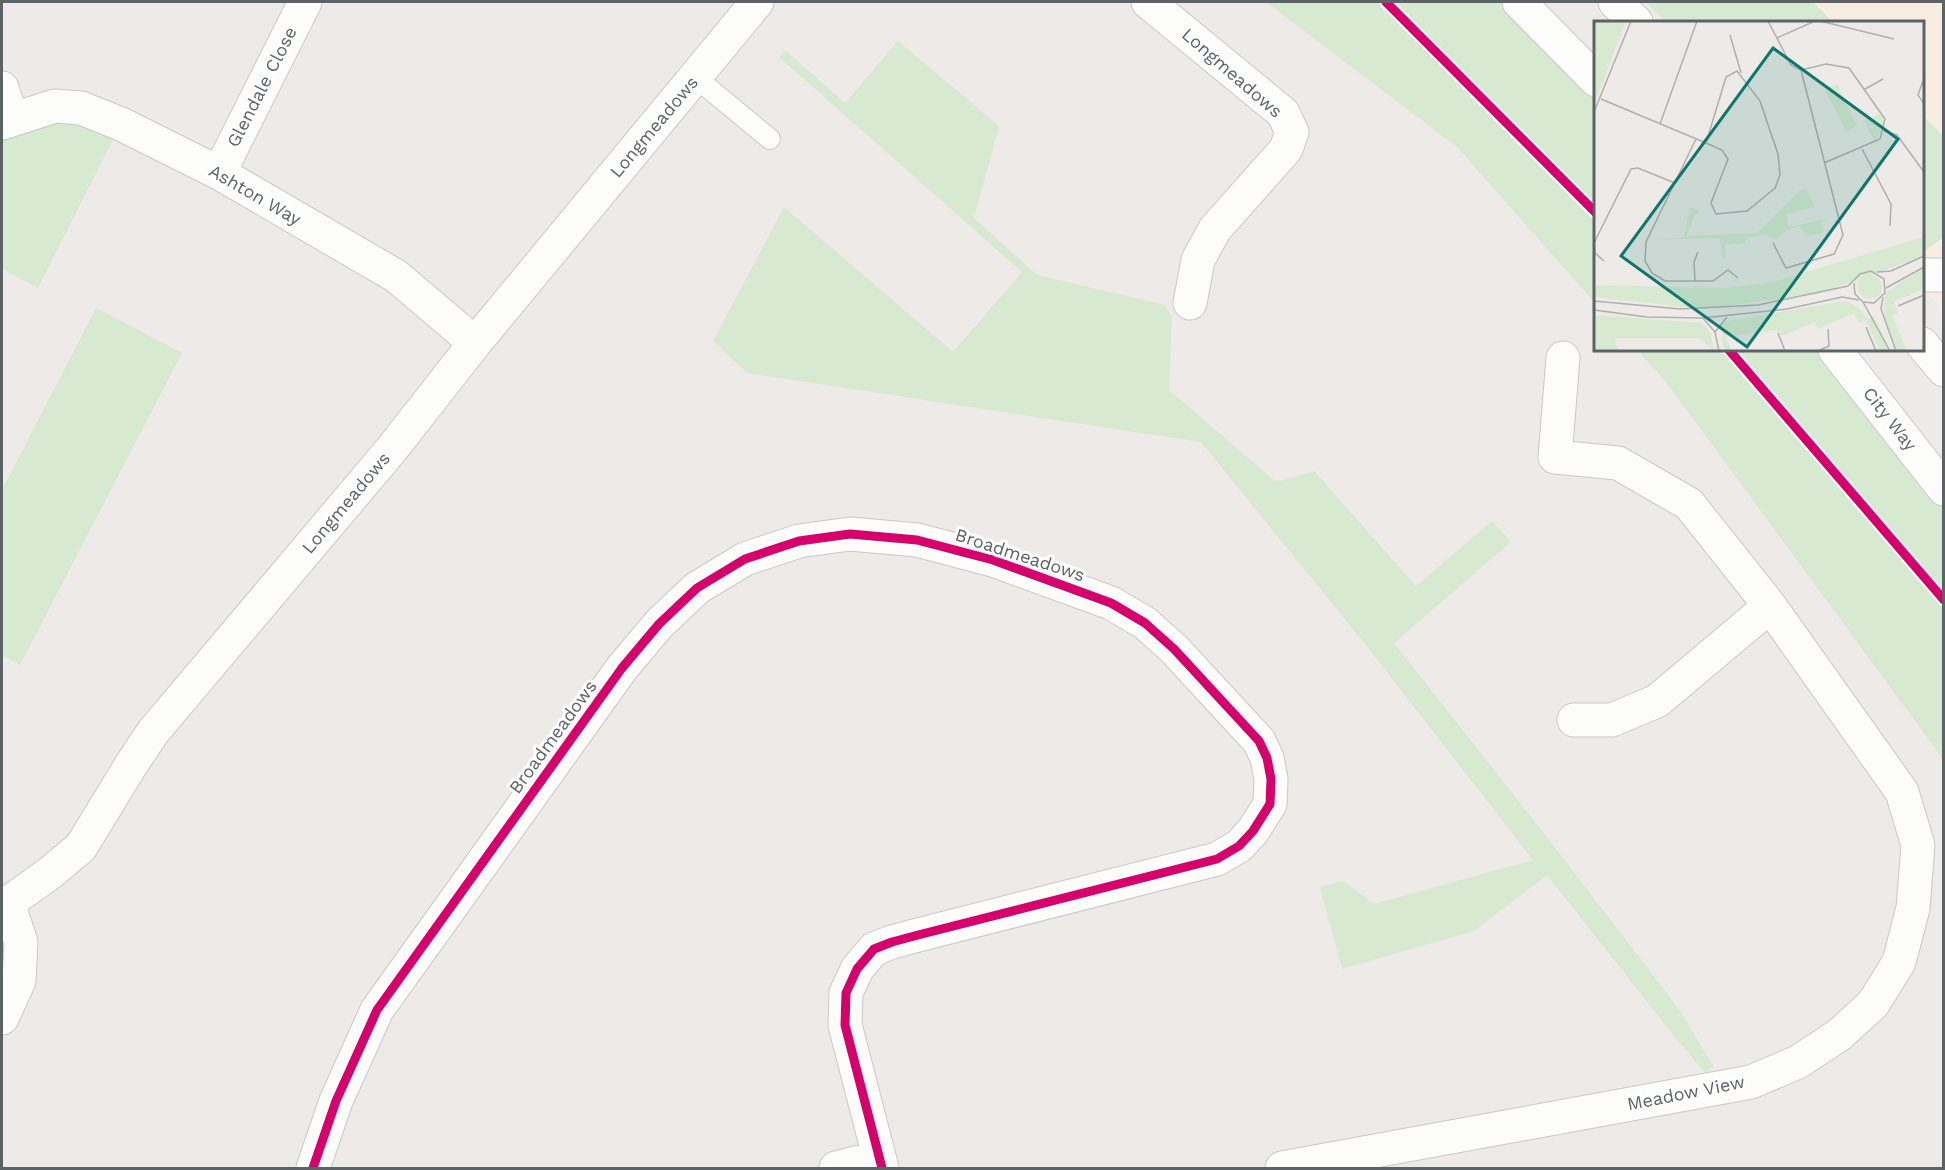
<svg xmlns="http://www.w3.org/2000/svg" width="1945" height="1170" viewBox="0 0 1945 1170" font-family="'Work Sans',sans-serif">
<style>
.commercial{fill:#f7ede0}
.green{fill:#d8e9d1}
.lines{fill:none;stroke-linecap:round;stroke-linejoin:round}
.service-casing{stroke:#c8c9c8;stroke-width:22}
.minor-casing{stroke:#c8c9c8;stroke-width:35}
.secondary-casing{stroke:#c8c8c8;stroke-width:35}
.service{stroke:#fcfcfb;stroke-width:20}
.minor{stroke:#fcfcfb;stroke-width:33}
.secondary{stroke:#fcfcfb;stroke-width:33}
.cycleway-casing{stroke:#fff;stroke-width:13}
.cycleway{stroke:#d6006c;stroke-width:9}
.labels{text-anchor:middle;stroke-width:6;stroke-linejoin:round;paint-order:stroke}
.street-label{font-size:18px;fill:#5c6366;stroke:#fff}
.inset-road{fill:none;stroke:#afb0af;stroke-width:1.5}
.view{fill:#0f766e;fill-opacity:0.15;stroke:#0f766e;stroke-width:3}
.inset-edge{fill:none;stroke:#5c6366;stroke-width:3}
</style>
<rect width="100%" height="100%" fill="#edeae7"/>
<path class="commercial" d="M 1646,2 L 1943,2 L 1943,311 L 1925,288 L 1923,272 L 1922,22 L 1666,22 Z"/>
<path class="green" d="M 1266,2 L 1519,2 L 1595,80 L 1595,303 L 1457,147 Z
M 1646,2 L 1813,2 L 1833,22 L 1666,22 Z
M 898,41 L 999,126 L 974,218 L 1037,275 L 1165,305 L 1172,318 L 1169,390 L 1276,482 L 1314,471 L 1416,586 L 1492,521 L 1511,542 L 1394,643 L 1543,832 L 1679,1009 L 1714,1067 L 1705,1073 L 1670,1031 L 1547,875 L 1474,931 L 1342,969 L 1320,887 L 1343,881 L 1374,904 L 1533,860 L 1369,649 L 1201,442 L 747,373 L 713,341 L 784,207 L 953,352 L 1022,272 L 779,57 L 785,50 L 845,103 Z
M 1922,115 L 1944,137 L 1943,238 L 1923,252 Z
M 12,119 L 121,124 L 38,288 L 2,269 L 2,123 Z
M 96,308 L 182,353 L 20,665 L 2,655 L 2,490 Z
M 1637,350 L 1835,350 L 1943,489 L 1943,759 L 1666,382 Z"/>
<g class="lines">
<g class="service-casing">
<path id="service" d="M 695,77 L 770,139"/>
</g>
<g class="minor-casing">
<path id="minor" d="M 1148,2 L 1283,113 L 1292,132 L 1286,149 L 1215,229 L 1198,260 L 1190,303
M 2,88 L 12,119
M 2,123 L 55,106 L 81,108 L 121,124 L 219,173 L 396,276 L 475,343
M 219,173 L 305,2
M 1922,275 L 1944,275
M 1574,720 L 1612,720 L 1657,701 L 1770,606
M 2,1018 L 19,981 L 21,942 L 8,903 L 50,873 L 81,847 L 131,765 L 153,732 L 391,450 L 475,343 L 757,2
M 313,1168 L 336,1101 L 377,1010 L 622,668 L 659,624 L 697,588 L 745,559 L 799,541 L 850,534 L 917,540 L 993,560 L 1111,603 L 1145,623 L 1174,649 L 1259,741 L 1267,758 L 1271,779 L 1270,804 L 1253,831 L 1239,846 L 1217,859 L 918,935 L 892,942 L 874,949 L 857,969 L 846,993 L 845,1025 L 882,1168
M 836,1168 L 879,1157
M 1282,1168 L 1751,1082 L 1798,1062 L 1839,1035 L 1873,1004 L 1899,962 L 1913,908 L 1918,845 L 1902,792 L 1770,606 L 1689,504 L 1618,463 L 1555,457 L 1563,358"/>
</g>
<g class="secondary-casing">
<path id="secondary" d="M 1519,2 L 1596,80
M 1615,2 L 1636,22
M 1922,344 L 1944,370
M 1835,350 L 1944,489"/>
</g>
<use href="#service" class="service"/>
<use href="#minor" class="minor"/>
<use href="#secondary" class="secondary"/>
<g class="cycleway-casing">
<path id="cycleway" d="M 1386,2 L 1596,213
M 1729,350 L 1944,600
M 313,1168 L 336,1101 L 377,1010 L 622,668 L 659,624 L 697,588 L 745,559 L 799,541 L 850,534 L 917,540 L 993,560 L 1111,603 L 1145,623 L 1174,649 L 1259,741 L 1267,758 L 1271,779 L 1270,804 L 1253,831 L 1239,846 L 1217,859 L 918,935 L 892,942 L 874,949 L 857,969 L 846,993 L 845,1025 L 882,1168"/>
</g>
<use href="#cycleway" class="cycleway"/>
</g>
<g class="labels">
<g class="street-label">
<text transform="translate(1232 73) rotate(41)" y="6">Longmeadows</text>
<text transform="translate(262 87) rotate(-63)" y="6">Glendale Close</text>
<text transform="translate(654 127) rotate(-50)" y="6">Longmeadows</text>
<text transform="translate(255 195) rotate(30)" y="6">Ashton Way</text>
<text transform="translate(1890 419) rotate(52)" y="6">City Way</text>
<text transform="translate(346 503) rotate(-50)" y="6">Longmeadows</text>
<text transform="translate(1020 555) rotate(18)" y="6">Broadmeadows</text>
<text transform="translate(553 737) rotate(-54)" y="6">Broadmeadows</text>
<text transform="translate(1686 1093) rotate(-11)" y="6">Meadow View</text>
</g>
</g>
<g transform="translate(1594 21)">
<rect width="330" height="330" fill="#edeae7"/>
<path d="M 0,0 L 32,0 L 0,84 ZM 243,63 L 263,105 L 252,110 L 231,69 ZM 287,92 L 291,98 L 281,121 L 270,100 ZM 212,168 L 221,186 L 192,193 L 195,206 L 237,197 L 227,201 L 230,211 L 213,215 L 205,205 L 194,208 L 181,219 L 171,213 L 153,217 L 151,222 L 131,224 L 132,237 L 128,238 L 126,217 L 56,219 L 90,216 L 96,186 L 106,190 L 100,195 L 93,215 L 163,212 L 206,169 ZM 330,216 L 330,235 L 223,273 L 108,288 L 0,276 L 0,264 L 133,267 L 175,262 ZM 330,246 L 330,268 L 300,281 L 305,293 L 298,295 L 313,330 L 302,330 L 290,298 L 291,272 ZM264 266a12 12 0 1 1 24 0a12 12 0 1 1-24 0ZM 251,280 L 263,286 L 274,298 L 280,295 L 296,330 L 286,330 L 272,299 L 265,302 L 260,292 L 224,308 L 220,301 L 188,315 L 182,309 L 132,316 L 138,330 L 132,330 L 129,324 L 127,304 L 132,300 ZM 0,294 L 108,302 L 116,311 L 120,330 L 104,317 L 21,317 L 24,330 L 0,330 Z" fill="#d8e9d1"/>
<path class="inset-road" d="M 174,0 L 197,44 L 207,49 L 249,214 L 240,233 L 192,247 L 179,222M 226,0 L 300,18M 136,14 L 147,52M 183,17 L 221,0M 207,49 L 232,43 L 255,47 L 291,98 L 286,118 L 230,142M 330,57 L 324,74 L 330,83M 271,68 L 289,58M 7,78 L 112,122 L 132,56 L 143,50 L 166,80 L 184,133 L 186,154 L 181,167 L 153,190 L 122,193 L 117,182 L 134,138 L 128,129 L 112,122M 0,91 L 37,0M 66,103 L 103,0M 290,110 L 303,114 L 330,151M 102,118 L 52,221 L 51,240 L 58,252 L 71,260 L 119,260 L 134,249 L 144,257M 268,128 L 297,183 L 296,205M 10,240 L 1,232 L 0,222 L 37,148 L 44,147 L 81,162M 283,251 L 297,250 L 330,235M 101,260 L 100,241 L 104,231M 292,267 L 330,246M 289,276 L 287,288 L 302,330M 0,280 L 86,288 L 164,284 L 254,265 L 266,253 L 277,250 L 290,258 L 291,272 L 280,282 L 269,281 L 261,273 L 260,262M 269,281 L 296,330M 304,285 L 330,274M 0,289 L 53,296 L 109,297 L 193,288 L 248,276 L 265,279M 109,297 L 121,311 L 125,330M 272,306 L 282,330M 121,311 L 133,296M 184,312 L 191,330M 224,330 L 235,325 L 234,308"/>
<path class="view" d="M 179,27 L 304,118 L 153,326 L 27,235 Z"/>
<rect width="330" height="330" class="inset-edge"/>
</g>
<rect width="1945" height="1170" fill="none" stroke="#5c6366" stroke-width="6"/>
</svg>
